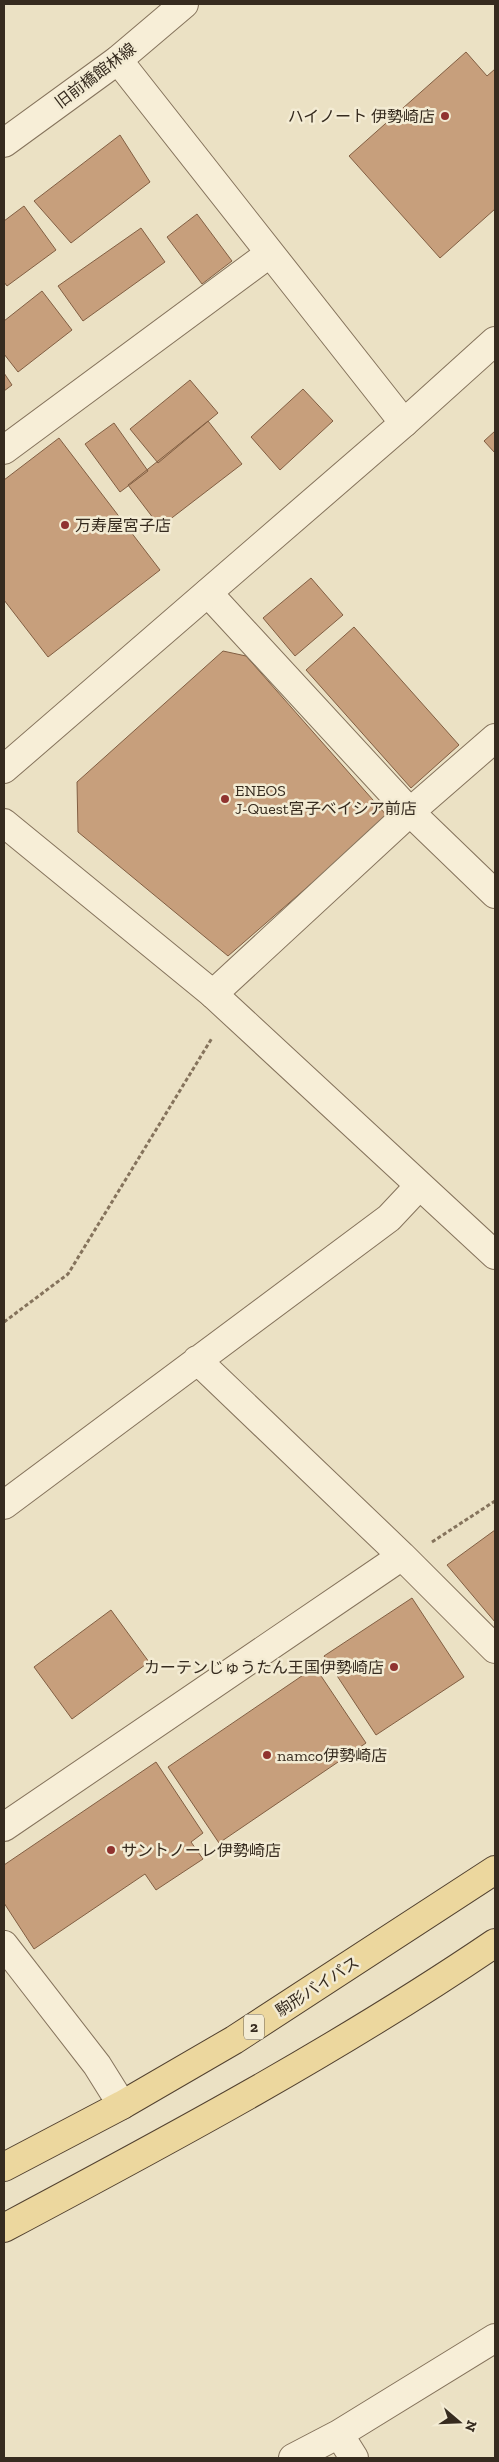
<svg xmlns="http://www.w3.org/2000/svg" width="499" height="2462" viewBox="0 0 499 2462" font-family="'Zilla Slab','Noto Sans JP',serif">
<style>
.building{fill:#c79f7c;stroke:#825f43}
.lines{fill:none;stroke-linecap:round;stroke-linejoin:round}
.minor-casing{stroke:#85735c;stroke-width:30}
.tertiary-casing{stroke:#85735c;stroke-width:30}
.primary-casing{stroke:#534230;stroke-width:30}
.path{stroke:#85735c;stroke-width:3;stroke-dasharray:4 2.5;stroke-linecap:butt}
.minor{stroke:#f7eed7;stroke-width:28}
.tertiary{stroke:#f7eed7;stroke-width:28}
.primary{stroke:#ecd79e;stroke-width:28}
.poi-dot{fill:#90332f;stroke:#f3ebd3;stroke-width:2}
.labels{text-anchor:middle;stroke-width:5;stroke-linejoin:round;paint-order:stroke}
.shield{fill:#f3ebd3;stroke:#6f6555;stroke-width:1}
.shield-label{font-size:15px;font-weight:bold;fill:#362b1f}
.street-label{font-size:16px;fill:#362b1f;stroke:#f3ebd3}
.poi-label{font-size:16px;fill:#362b1f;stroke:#f3ebd3;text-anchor:start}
</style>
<rect width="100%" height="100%" fill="#ebe1c4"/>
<path class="building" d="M 466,52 L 487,76 L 495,69 L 495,209 L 440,258 L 349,156 Z
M 120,135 L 150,182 L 71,243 L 34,201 Z
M 24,206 L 56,250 L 7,286 L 4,282 L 4,221 Z
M 197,214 L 232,261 L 202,284 L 167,237 Z
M 141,228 L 165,262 L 83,321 L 58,286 Z
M 42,291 L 72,330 L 18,372 L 4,354 L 4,321 Z
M 4,373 L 12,385 L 4,391 Z
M 190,380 L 218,413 L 158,463 L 130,429 Z
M 303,389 L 333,421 L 280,470 L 251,437 Z
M 208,421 L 242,464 L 160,527 L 128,485 Z
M 114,423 L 148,471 L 120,492 L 85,444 Z
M 495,431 L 495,453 L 484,441 Z
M 59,438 L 160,570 L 48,657 L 4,600 L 4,480 Z
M 311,578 L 343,615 L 295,656 L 263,618 Z
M 354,627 L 459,745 L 411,788 L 306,670 Z
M 223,651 L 246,656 L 388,817 L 228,956 L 78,832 L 77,782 Z
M 495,1530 L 495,1622 L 447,1565 Z
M 412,1598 L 464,1677 L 376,1735 L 324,1656 Z
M 111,1610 L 149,1662 L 72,1719 L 34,1667 Z
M 315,1667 L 366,1743 L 219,1843 L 168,1767 Z
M 156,1762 L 203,1833 L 191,1842 L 203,1859 L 156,1890 L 145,1874 L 34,1949 L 4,1903 L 4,1865 Z"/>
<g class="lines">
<g class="minor-casing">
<path id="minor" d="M 118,60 L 404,423
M 4,450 L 269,254
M 208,593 L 410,812 L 495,894
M 213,994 L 410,812 L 495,738
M 4,1505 L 389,1218 L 419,1186
M 402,1556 L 495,1649
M 4,1827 L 402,1556 L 197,1360
M 4,1945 L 97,2065 L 122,2105
M 339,2434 L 354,2458
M 293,2458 L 339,2434 L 495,2338"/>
</g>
<g class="tertiary-casing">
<path id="tertiary" d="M 4,143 L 118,60 L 184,4
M 4,769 L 404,423 L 495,341
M 4,823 L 213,994 L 495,1255"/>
</g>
<g class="primary-casing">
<path id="primary" d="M 4,2167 L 122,2105 L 234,2040 L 495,1870
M 4,2228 C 171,2139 339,2049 495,1943"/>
</g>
<path class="path" d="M 4,1322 L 68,1274 L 212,1038
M 432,1542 L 495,1501"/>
<use href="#minor" class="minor"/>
<use href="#tertiary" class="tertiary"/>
<use href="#primary" class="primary"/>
</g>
<g class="poi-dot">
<circle cx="445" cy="116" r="5"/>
<circle cx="65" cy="525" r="5"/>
<circle cx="225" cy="799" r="5"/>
<circle cx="394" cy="1667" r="5"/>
<circle cx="267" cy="1755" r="5"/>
<circle cx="111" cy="1850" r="5"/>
</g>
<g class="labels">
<rect class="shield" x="244" y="2014.5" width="20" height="25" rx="4"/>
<g class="shield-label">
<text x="254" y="2032">2</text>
</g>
<g class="street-label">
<text transform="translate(95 75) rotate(-37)" y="6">旧前橋館林線</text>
<text transform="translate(317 1986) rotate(-33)" y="6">駒形バイパス</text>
</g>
<g class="poi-label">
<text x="435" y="122" text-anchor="end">ハイノート 伊勢崎店</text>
<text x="75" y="531">万寿屋宮子店</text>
<text x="235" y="796">ENEOS<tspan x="235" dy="18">J-Quest宮子ベイシア前店</tspan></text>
<text x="384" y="1673" text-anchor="end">カーテンじゅうたん王国伊勢崎店</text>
<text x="277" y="1761">namco伊勢崎店</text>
<text x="121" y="1856">サントノーレ伊勢崎店</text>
</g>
</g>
<rect width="499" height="2462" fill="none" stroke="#362b1f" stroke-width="10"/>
<g transform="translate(459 2422) rotate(109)" stroke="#f3ebd3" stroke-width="4" paint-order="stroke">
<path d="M0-4L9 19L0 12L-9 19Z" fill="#362b1f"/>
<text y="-8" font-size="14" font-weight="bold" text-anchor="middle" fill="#362b1f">N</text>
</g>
</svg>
